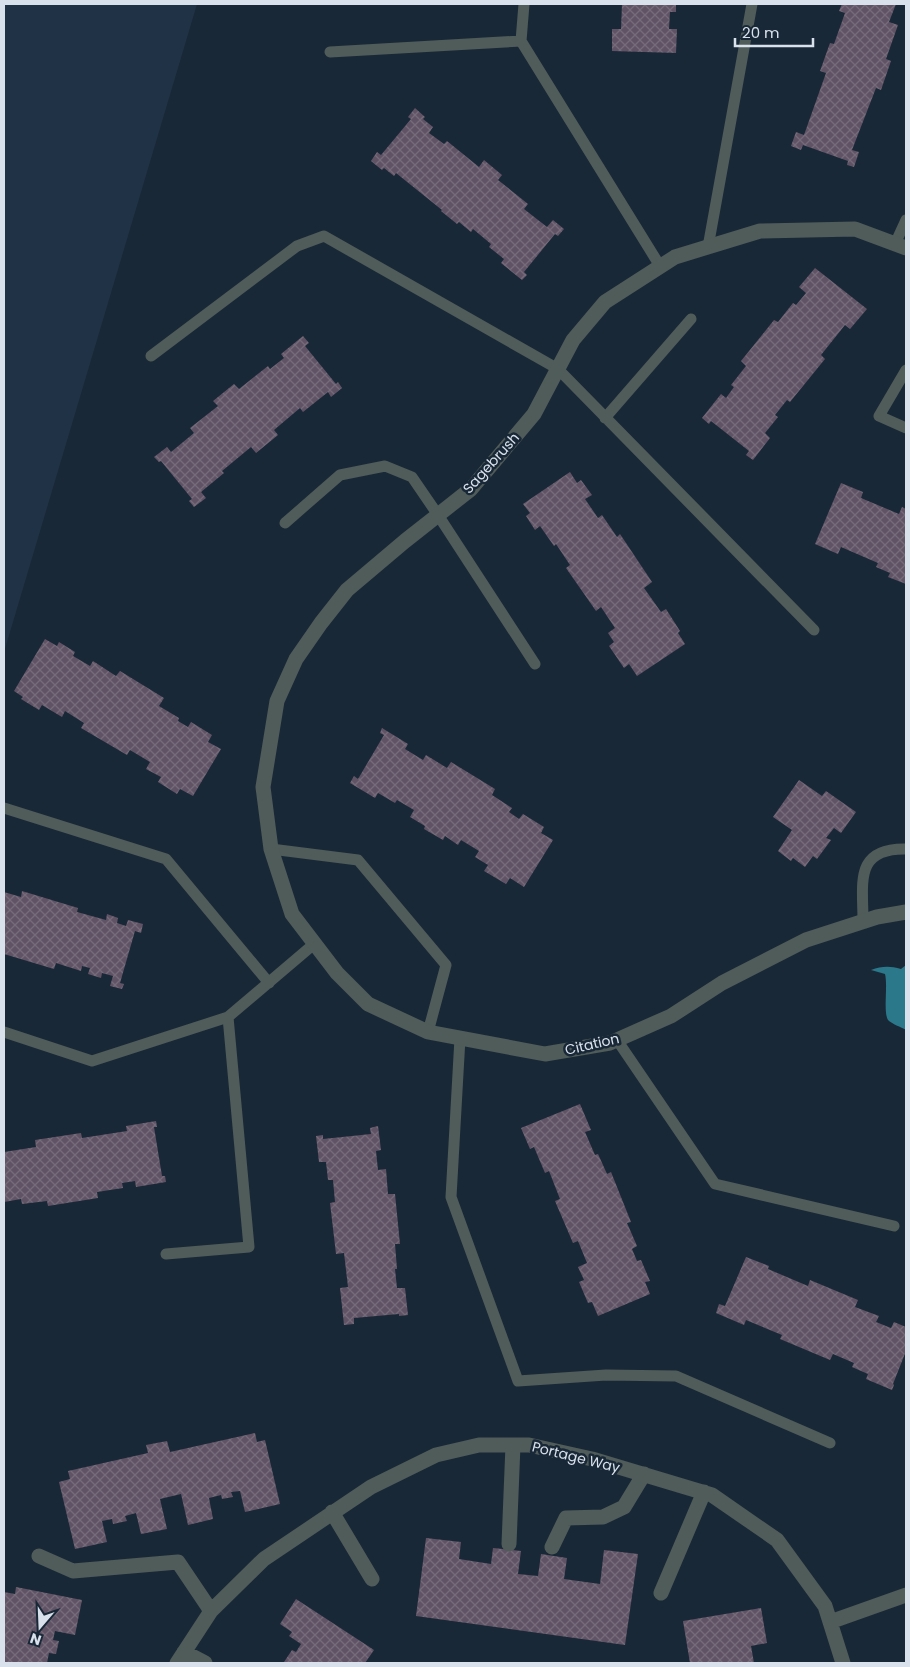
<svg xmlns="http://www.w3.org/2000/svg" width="910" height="1667" viewBox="0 0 910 1667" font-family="Poppins,sans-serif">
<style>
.built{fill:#203346}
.water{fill:#2a7889}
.building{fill:url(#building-cross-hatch)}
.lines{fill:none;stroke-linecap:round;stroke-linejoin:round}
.lane{stroke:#505c5a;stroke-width:11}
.street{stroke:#505c5a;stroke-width:15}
.labels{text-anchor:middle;stroke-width:5;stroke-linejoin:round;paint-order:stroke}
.street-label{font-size:14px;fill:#d9e2ec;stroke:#192837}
</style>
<defs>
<pattern id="building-cross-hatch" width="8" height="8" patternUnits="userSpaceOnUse" patternTransform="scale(1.25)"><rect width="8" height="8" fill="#605365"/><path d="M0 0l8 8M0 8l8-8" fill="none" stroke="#766b7b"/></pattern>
</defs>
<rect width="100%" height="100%" fill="#192837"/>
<path class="built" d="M 4,4 L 197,4 L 4,652 Z"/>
<path class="water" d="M 906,965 L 906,1030 C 901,1027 892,1024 888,1020 C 883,1012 888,986 885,974 L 871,970 C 882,966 890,966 901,969 Z"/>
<path class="building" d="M 622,4 L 676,4 L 676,12 L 670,12 L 669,29 L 677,29 L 676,53 L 612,51 L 612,29 L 621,29 Z
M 842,4 L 896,4 L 889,22 L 898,25 L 886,59 L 891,61 L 881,90 L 876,88 L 852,150 L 859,152 L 854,167 L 847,165 L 848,161 L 803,145 L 801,150 L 791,146 L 796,132 L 804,135 L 826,73 L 820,71 L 830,43 L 834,44 L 845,13 L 839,11 Z
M 415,108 L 425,117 L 423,119 L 433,127 L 429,133 L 444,144 L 447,141 L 479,167 L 484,160 L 502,175 L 498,180 L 528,204 L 524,209 L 547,227 L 553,220 L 564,229 L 558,236 L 555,234 L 524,272 L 527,275 L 522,280 L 501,263 L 504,259 L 489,247 L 491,244 L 473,229 L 471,232 L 459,222 L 457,224 L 441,211 L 442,210 L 396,173 L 394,176 L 384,168 L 382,170 L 371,161 L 377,152 L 381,155 L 411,119 L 408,117 Z
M 815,268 L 867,309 L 850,329 L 845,325 L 821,355 L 825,359 L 790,402 L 787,400 L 775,415 L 778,417 L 765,433 L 770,438 L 753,460 L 746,455 L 749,451 L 711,421 L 709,424 L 702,418 L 721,394 L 726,398 L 734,387 L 731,385 L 746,366 L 741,361 L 774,320 L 778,322 L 793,303 L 796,305 L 806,293 L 799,287 Z
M 303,336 L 309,343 L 305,346 L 336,384 L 338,382 L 342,388 L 331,397 L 328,392 L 303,412 L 300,408 L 274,430 L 278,435 L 256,453 L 251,447 L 222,471 L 224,473 L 201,492 L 206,498 L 194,507 L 189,501 L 192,499 L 161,461 L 159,462 L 154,457 L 167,447 L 171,452 L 194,433 L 190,428 L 218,406 L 213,401 L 234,384 L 239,389 L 268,366 L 270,369 L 284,358 L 281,354 Z
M 570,472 L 577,483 L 581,480 L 592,495 L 585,499 L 598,518 L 602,515 L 617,537 L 620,534 L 652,582 L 644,588 L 661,612 L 666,609 L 680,631 L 678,633 L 685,644 L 637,676 L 629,664 L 624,668 L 609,646 L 614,642 L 608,633 L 615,628 L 601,607 L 596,611 L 566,568 L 570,565 L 556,544 L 554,546 L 540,526 L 535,530 L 526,516 L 530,513 L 523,504 Z
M 841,483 L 863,492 L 861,498 L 899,514 L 902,507 L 906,509 L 906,584 L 888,577 L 890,573 L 876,567 L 878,563 L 841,547 L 838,554 L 815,544 Z
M 45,639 L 57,646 L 59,642 L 75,652 L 73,656 L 90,666 L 93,661 L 116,676 L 120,671 L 164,698 L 159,706 L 179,718 L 178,721 L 188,727 L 191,722 L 212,735 L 208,742 L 221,749 L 193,796 L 180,789 L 177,794 L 158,782 L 161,777 L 146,769 L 150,762 L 130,750 L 127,755 L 81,728 L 84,723 L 65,711 L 62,717 L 42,705 L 39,710 L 21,699 L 23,697 L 14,691 Z
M 382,728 L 408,744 L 405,749 L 423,760 L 426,755 L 447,768 L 451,762 L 495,789 L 492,795 L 512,808 L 509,812 L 519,819 L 523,814 L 544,827 L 541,833 L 553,840 L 524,887 L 510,878 L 506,884 L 484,871 L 488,865 L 475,857 L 479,851 L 461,840 L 458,845 L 445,836 L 443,840 L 424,829 L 425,826 L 410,817 L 414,810 L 397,800 L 395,803 L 378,793 L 375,798 L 350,783 L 354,776 L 358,779 L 384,735 L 380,733 Z
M 799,780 L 822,796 L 826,791 L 856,812 L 841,833 L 834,828 L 826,838 L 831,840 L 817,859 L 813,856 L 805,867 L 793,858 L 791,861 L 778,851 L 792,830 L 773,817 Z
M 22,891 L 78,908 L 77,912 L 106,920 L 107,914 L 118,918 L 117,923 L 126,926 L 128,920 L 143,924 L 141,933 L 135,931 L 120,983 L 124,984 L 122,989 L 110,986 L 113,976 L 102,973 L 101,978 L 88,974 L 90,968 L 82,966 L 81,971 L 56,963 L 54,969 L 4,954 L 5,949 L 4,949 L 4,892 L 21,897 Z
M 580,1104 L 591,1130 L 585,1132 L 595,1155 L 598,1154 L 607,1174 L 611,1172 L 631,1222 L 627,1223 L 637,1246 L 632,1249 L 637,1261 L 641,1260 L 650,1281 L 645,1282 L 650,1294 L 598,1316 L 592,1302 L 588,1303 L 579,1282 L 584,1280 L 578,1267 L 587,1263 L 578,1241 L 573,1243 L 555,1201 L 560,1199 L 549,1171 L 545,1173 L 534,1147 L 530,1149 L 521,1128 Z
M 156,1121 L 157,1127 L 154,1127 L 162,1176 L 165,1176 L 166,1182 L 136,1187 L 135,1181 L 122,1183 L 123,1188 L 97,1192 L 98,1198 L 48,1206 L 47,1201 L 22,1204 L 21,1199 L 4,1202 L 4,1152 L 36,1147 L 35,1140 L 81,1133 L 82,1138 L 127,1131 L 126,1126 Z
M 378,1126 L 381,1150 L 376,1151 L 378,1170 L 386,1169 L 388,1194 L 395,1194 L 400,1244 L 395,1244 L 397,1269 L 395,1269 L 397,1288 L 405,1288 L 408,1315 L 399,1316 L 399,1314 L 354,1318 L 354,1324 L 344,1325 L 340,1288 L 348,1287 L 344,1253 L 336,1254 L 330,1203 L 335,1202 L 333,1180 L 328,1180 L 326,1162 L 319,1162 L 316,1136 L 323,1135 L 323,1139 L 371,1134 L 370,1128 Z
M 746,1257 L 769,1266 L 768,1269 L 808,1286 L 810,1280 L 858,1300 L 855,1307 L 879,1316 L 876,1322 L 891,1328 L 894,1322 L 906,1327 L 906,1351 L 893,1384 L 894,1385 L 892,1390 L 866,1379 L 868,1374 L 852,1367 L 854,1363 L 833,1354 L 830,1360 L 780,1339 L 782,1335 L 746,1320 L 744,1325 L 716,1313 L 719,1304 L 725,1306 Z
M 255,1433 L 257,1442 L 265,1440 L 280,1504 L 245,1512 L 240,1491 L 231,1492 L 233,1497 L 222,1499 L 221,1495 L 209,1498 L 213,1519 L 188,1525 L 181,1494 L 160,1499 L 167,1529 L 141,1534 L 136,1513 L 125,1516 L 127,1521 L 113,1524 L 112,1519 L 102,1521 L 107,1542 L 75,1549 L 59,1482 L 70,1479 L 68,1471 L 148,1453 L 146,1445 L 167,1441 L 170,1452 Z
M 426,1538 L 461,1542 L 459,1559 L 491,1564 L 493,1548 L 521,1551 L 518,1574 L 538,1576 L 541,1554 L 567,1558 L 564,1579 L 600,1584 L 604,1550 L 638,1554 L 625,1645 L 416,1616 Z
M 16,1587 L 82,1600 L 75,1635 L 55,1631 L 53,1640 L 59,1641 L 56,1654 L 49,1653 L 47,1663 L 4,1663 L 4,1592 L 15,1594 Z
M 296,1599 L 374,1650 L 365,1663 L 284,1662 L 292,1650 L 296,1652 L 301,1644 L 289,1636 L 292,1632 L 280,1624 Z
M 761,1608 L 767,1643 L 751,1646 L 754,1663 L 690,1663 L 683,1621 Z"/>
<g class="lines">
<path class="lane" d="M 521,41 L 524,4
M 330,52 L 521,41 L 660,266
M 895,244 L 906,220
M 708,247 L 752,4
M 151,356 L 297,246 L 324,236 L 558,369 L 814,630
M 906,370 L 879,416 L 906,428
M 605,418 L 691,319
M 285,523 L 340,475 L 385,466 L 412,477 L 438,515 L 535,664
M 4,808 L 166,859 L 269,983
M 271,849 L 358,860 L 446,965 L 428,1032
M 863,921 C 863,883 854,848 906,849
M 4,1032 L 92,1061 L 228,1017 L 314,944
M 460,1038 L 451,1197 L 518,1381 L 606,1375 L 676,1376 L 830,1443
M 617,1040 L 715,1184 L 894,1226
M 166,1254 L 249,1247 L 228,1017"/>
<path class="street" d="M 906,248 L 855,229 L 760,231 L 675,257 L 605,302 L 573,340 L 534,414 L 471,489 L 405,541 L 347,590 L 321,623 L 296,659 L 277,701 L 263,787 L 271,849 L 292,914 L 337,973 L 368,1004 L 428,1032 L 545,1054 L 610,1043 L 671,1016 L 722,983 L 806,940 L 877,917 L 906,912
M 332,1512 L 372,1579
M 509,1544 L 513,1445
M 552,1547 L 566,1518 L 603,1517 L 624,1507 L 644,1474
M 39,1556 L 73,1571 L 178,1562 L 211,1611
M 661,1593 L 704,1492
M 830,1622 L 906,1595
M 184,1652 L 205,1663
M 177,1663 L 211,1611 L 264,1559 L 371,1487 L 436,1455 L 479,1445 L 529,1445 L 592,1459 L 712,1495 L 777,1540 L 825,1606 L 843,1663"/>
</g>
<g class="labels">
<g class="street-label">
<text transform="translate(491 463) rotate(-48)" y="5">Sagebrush</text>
<text transform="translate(592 1044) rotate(-13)" y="5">Citation</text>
<text transform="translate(576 1457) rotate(14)" y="5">Portage Way</text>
</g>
</g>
<rect width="910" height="1667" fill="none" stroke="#d9e2ec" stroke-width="10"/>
<g transform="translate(40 1627) rotate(199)" stroke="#192837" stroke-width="4" paint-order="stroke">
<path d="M0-4L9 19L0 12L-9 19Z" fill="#d9e2ec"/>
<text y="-8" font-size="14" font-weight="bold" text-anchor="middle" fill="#d9e2ec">N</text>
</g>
<path d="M735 38v8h78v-8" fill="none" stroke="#d9e2ec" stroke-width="2.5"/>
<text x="742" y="38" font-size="15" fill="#d9e2ec" stroke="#192837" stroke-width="4" paint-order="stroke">20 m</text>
</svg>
